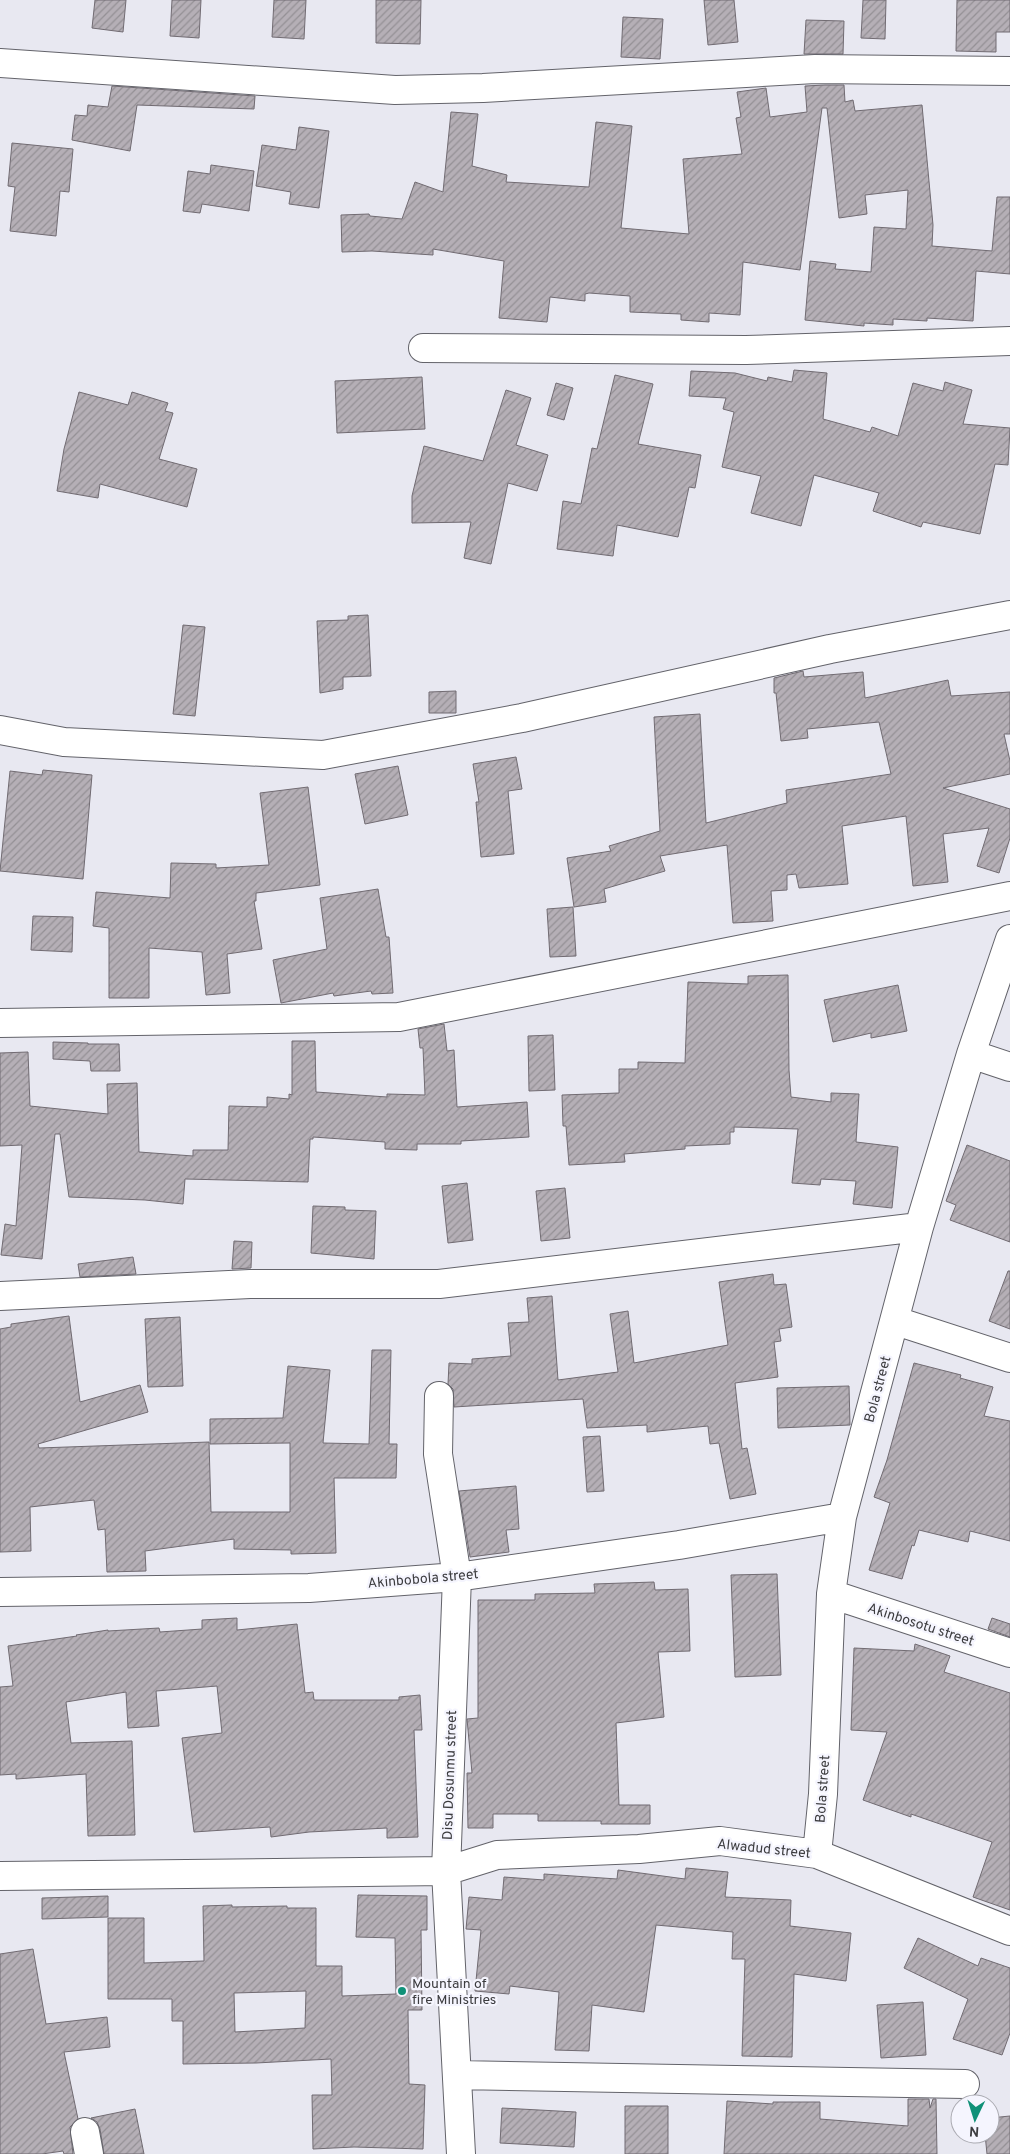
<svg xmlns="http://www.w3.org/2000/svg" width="1010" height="2154" viewBox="0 0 1010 2154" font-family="Overpass,sans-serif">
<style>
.building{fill:url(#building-hatch);stroke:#716b72;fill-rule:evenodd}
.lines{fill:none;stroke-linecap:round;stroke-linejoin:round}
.minor-casing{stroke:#63636a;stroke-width:30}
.minor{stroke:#fff;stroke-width:28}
.poi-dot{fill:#109178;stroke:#f5f5fe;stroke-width:2}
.labels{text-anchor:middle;stroke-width:4.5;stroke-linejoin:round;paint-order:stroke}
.street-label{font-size:14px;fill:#3c3c3f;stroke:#f5f5fe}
.poi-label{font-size:14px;fill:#3c3c3f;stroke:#f5f5fe;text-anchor:start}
</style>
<defs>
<pattern id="building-hatch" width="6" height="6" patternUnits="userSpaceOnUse" patternTransform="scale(1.25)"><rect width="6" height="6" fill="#b5afb6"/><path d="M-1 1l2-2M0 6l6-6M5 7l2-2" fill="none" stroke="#949095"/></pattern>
</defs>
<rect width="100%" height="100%" fill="#e8e8f1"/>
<path class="building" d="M 95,0 L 126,0 L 123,32 L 92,28 Z
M 172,0 L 201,0 L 199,38 L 170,36 Z
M 274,0 L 306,0 L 304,39 L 272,37 Z
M 376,0 L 421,0 L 420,44 L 376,43 Z
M 704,0 L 734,0 L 738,42 L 708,45 Z
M 863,0 L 886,0 L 885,39 L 861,38 Z
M 957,0 L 1010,0 L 1010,32 L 996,32 L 996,52 L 956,51 Z
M 623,17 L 663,19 L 660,59 L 621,57 Z
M 806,20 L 844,21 L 843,54 L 804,54 Z
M 825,85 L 844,85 L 845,102 L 853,100 L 855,111 L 922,105 L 933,225 L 932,246 L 992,251 L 997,197 L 1010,197 L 1010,274 L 976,271 L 973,321 L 927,318 L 927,321 L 893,319 L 893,325 L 864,323 L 864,326 L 805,320 L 810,261 L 836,264 L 835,269 L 871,272 L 874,227 L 906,229 L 908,190 L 865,195 L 867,214 L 839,218 L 827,108 L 822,108 L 800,270 L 743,262 L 740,315 L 709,313 L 709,322 L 681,320 L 681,314 L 630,312 L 630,296 L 589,293 L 585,294 L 585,301 L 550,297 L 547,322 L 499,318 L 504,261 L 433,249 L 433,255 L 372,251 L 342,252 L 341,215 L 369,214 L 370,216 L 402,219 L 415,182 L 443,192 L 451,112 L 478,114 L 472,166 L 507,175 L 506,182 L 589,187 L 596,122 L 632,126 L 621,228 L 689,234 L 683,159 L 742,154 L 736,118 L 741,117 L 737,92 L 766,88 L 770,117 L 807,112 L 805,86 Z
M 112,86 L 255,96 L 254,109 L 137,105 L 130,151 L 72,140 L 75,115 L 87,116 L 88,105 L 108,107 Z
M 299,127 L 329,131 L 319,208 L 289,204 L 291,192 L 256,186 L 262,145 L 296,150 Z
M 12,143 L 73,149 L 69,192 L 60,191 L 56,236 L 10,231 L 15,187 L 8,186 Z
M 211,165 L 254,171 L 249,211 L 202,204 L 200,213 L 183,211 L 188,171 L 210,174 Z
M 794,370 L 827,373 L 823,419 L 870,432 L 872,427 L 898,436 L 913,383 L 943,391 L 945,382 L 972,390 L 963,424 L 1010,428 L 1008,465 L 995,464 L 980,534 L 923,522 L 921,527 L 873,511 L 879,493 L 814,475 L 801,526 L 751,513 L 761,476 L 722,467 L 734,412 L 723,409 L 726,398 L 689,396 L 691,371 L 735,373 L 767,381 L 768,377 L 792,382 Z
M 615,375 L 653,384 L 638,444 L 701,455 L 695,488 L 689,487 L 678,537 L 617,525 L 613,556 L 557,549 L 563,501 L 581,504 L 592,448 L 597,449 Z
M 422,377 L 425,429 L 337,433 L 335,381 Z
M 556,383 L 573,388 L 564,420 L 547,415 Z
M 506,390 L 531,398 L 516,445 L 548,455 L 537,491 L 508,483 L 491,564 L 464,558 L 471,522 L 412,523 L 412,496 L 424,446 L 483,461 Z
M 79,392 L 128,405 L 132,392 L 168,403 L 165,411 L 173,413 L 159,459 L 197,469 L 187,507 L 100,484 L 98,498 L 57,491 L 64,449 Z
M 368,615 L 371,676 L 343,677 L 343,689 L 320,693 L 317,621 L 348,620 L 348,616 Z
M 183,625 L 205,627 L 195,716 L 173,714 Z
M 803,671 L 804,677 L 863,672 L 865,698 L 948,680 L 951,696 L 1010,692 L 1010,734 L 1004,734 L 1010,761 L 1010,774 L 943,788 L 1010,809 L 1010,838 L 999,873 L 977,866 L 989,828 L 943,834 L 948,882 L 913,886 L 906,816 L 842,826 L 848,884 L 799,888 L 796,874 L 787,875 L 787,890 L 771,891 L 773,921 L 733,923 L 727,845 L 660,856 L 665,871 L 604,889 L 606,902 L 574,907 L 567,858 L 611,851 L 609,846 L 660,831 L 654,717 L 700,714 L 706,823 L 787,803 L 786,790 L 891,774 L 879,722 L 807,729 L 808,738 L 781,741 L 776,693 L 774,693 L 774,678 Z
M 456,691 L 456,713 L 429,713 L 429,692 Z
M 516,757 L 522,789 L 508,791 L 514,854 L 481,857 L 476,802 L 479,802 L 473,764 Z
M 398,766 L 408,815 L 365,824 L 355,774 Z
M 43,770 L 92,775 L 83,879 L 0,871 L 10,771 L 42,775 Z
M 308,787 L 320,885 L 256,893 L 256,901 L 254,901 L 262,949 L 227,954 L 230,993 L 206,995 L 202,952 L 149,948 L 149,998 L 109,998 L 109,928 L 93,926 L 96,892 L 170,898 L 171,863 L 216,864 L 216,868 L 269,865 L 260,793 Z
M 378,889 L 386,937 L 389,937 L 393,993 L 372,994 L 371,991 L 334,996 L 333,993 L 281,1003 L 273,960 L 327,949 L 320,898 Z
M 573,907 L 576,956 L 550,957 L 547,909 Z
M 33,916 L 73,917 L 72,952 L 31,950 Z
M 788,975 L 789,1070 L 791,1097 L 831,1102 L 831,1093 L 859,1094 L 856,1142 L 898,1147 L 892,1208 L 853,1204 L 856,1181 L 821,1179 L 820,1185 L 792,1183 L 798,1129 L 734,1127 L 734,1132 L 730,1132 L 730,1144 L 685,1146 L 685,1149 L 624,1154 L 625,1162 L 569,1165 L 566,1126 L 563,1126 L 562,1095 L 619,1093 L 619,1069 L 638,1069 L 638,1062 L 685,1063 L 688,982 L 748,984 L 748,976 Z
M 898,985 L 907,1031 L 871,1038 L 871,1033 L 833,1042 L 824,1000 Z
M 444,1024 L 447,1051 L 454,1050 L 457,1107 L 527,1102 L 529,1137 L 461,1141 L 461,1144 L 417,1144 L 417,1150 L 385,1149 L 385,1142 L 313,1137 L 313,1139 L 310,1139 L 308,1182 L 185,1179 L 183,1204 L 145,1200 L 69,1197 L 60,1134 L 55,1134 L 42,1259 L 1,1255 L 5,1224 L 16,1226 L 22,1145 L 0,1146 L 0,1053 L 28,1052 L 30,1106 L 108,1114 L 107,1084 L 137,1083 L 139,1152 L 193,1156 L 193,1150 L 228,1150 L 229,1106 L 267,1107 L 267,1097 L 289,1099 L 289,1094 L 292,1095 L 292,1041 L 315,1041 L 316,1092 L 387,1097 L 387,1094 L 425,1095 L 423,1048 L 420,1048 L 418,1029 Z
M 553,1035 L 555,1090 L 529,1091 L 528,1036 Z
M 53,1042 L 88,1043 L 88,1044 L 119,1044 L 120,1071 L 91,1071 L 90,1061 L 53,1059 Z
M 967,1145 L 1010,1161 L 1010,1242 L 950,1220 L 956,1205 L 946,1201 Z
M 467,1183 L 473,1240 L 448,1243 L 442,1186 Z
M 565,1188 L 570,1238 L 541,1241 L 536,1191 Z
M 313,1206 L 345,1207 L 345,1210 L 376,1211 L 374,1259 L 311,1253 Z
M 234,1241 L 252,1242 L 251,1268 L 232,1269 Z
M 133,1257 L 136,1274 L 80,1277 L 78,1264 Z
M 1008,1271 L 1010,1271 L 1010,1329 L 989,1321 Z
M 773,1274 L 774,1285 L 786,1284 L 792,1327 L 779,1329 L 781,1341 L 774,1342 L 778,1377 L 735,1383 L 742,1449 L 747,1448 L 756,1494 L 730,1499 L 719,1443 L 710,1444 L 708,1426 L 647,1432 L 647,1425 L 587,1428 L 583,1399 L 454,1407 L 453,1389 L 448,1384 L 449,1363 L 472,1364 L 472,1359 L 511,1356 L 508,1323 L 529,1322 L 527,1298 L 552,1296 L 558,1380 L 618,1372 L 610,1314 L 628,1311 L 634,1363 L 728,1345 L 719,1282 Z
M 69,1316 L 80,1402 L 140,1385 L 148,1412 L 38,1444 L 39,1448 L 209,1442 L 211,1512 L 290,1512 L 290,1443 L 210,1444 L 210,1419 L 283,1418 L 288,1366 L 330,1370 L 323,1443 L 369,1444 L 372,1350 L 391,1350 L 389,1444 L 397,1444 L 396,1478 L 334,1478 L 336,1553 L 291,1554 L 291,1550 L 234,1549 L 234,1539 L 145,1551 L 146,1571 L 107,1572 L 105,1529 L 98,1530 L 94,1500 L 30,1507 L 31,1551 L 0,1552 L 0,1329 L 11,1327 L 11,1324 Z
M 180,1317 L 183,1386 L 148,1387 L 145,1319 Z
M 914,1363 L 961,1375 L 960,1378 L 993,1387 L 984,1416 L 1010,1421 L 1010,1541 L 970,1531 L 968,1542 L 919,1530 L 914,1546 L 912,1545 L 902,1579 L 869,1570 L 890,1503 L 874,1497 L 887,1460 Z
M 849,1386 L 850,1425 L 778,1428 L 777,1388 Z
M 600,1436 L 604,1491 L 587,1492 L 583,1437 Z
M 516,1486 L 519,1529 L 506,1530 L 509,1552 L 470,1557 L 459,1491 Z
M 777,1574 L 781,1675 L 735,1677 L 731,1575 Z
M 654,1582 L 655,1590 L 688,1589 L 690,1651 L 658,1652 L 664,1717 L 616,1723 L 619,1805 L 650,1805 L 650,1824 L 601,1824 L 601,1821 L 538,1821 L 538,1814 L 493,1814 L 493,1828 L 468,1828 L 467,1773 L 472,1773 L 467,1719 L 478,1718 L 478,1600 L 535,1600 L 535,1594 L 595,1593 L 594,1584 Z
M 237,1618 L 237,1630 L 297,1624 L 305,1693 L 313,1692 L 314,1700 L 399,1700 L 399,1697 L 420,1695 L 422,1730 L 414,1730 L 418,1837 L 387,1838 L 387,1828 L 309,1832 L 271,1837 L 270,1827 L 194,1832 L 182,1738 L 222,1733 L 217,1686 L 156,1691 L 159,1726 L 128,1728 L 126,1692 L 66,1702 L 71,1743 L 132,1741 L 135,1835 L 88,1836 L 86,1774 L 16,1779 L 16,1774 L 0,1775 L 0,1687 L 13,1686 L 8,1646 L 77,1636 L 76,1635 L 108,1630 L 108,1631 L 159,1628 L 160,1632 L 202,1629 L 202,1620 Z
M 992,1618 L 1010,1624 L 1010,1637 L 988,1629 Z
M 915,1644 L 950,1656 L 944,1672 L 1010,1693 L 1010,1910 L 973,1897 L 992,1842 L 911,1814 L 911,1817 L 863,1800 L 887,1732 L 851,1730 L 854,1648 L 914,1651 Z
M 686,1868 L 728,1872 L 725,1897 L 791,1900 L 790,1926 L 851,1933 L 846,1981 L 794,1974 L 792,2057 L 742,2056 L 745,1959 L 732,1959 L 733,1932 L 656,1925 L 644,2012 L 592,2005 L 589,2051 L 555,2050 L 559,1992 L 510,1986 L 509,1994 L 475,1991 L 481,1930 L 466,1929 L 469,1897 L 502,1900 L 504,1877 L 544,1880 L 544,1874 L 617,1879 L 618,1870 L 685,1879 Z
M 358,1895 L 427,1896 L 427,1930 L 421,1930 L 422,2010 L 408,2010 L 409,2084 L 425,2085 L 423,2149 L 354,2147 L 313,2149 L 312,2095 L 332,2095 L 331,2059 L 256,2063 L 183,2064 L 183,2021 L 172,2021 L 172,1999 L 108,1999 L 108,1918 L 144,1918 L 144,1963 L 204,1961 L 203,1906 L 232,1905 L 232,1907 L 287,1906 L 287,1908 L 316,1908 L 316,1966 L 342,1966 L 342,1996 L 396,1994 L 395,1938 L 356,1937 ZM 306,1991 L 305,2028 L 235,2032 L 234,1993 Z
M 108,1896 L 108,1917 L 42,1919 L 42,1898 Z
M 918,1938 L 978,1966 L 981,1958 L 1010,1968 L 1010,2033 L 1002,2055 L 953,2039 L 968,1999 L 904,1968 Z
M 33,1949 L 46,2024 L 107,2017 L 110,2047 L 64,2052 L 78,2119 L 70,2127 L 73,2154 L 64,2154 L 63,2151 L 42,2154 L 0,2154 L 0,1954 Z
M 923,2002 L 926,2055 L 881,2058 L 877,2005 Z
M 908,2099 L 929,2099 L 930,2108 L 933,2099 L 936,2099 L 937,2154 L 724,2154 L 727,2101 L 773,2104 L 773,2102 L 820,2102 L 820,2119 L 908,2126 Z
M 625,2106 L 668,2106 L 668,2154 L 625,2154 Z
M 502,2108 L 576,2112 L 574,2147 L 500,2143 Z
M 135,2109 L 144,2154 L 104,2154 L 100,2129 L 97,2122 L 91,2118 Z
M 1010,2116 L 1010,2154 L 987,2154 L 985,2134 L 990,2134 L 990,2118 Z"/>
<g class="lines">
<g class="minor-casing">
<path id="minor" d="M 0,63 L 395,90 L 483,88 L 815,69 L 1010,71
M 423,348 L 746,350 L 1010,341
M 0,730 L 64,742 L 323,755 L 522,718 L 830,649 L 1010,615
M 0,1023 L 399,1017 L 1010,896
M 971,1054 L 1010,1067
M 0,1296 L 250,1284 L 439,1284 L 919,1227
M 896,1321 L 1010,1358
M 439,1396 L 438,1454 L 457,1577 L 446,1871 L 461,2154
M 0,1592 L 309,1588 L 457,1577 L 679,1545 L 842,1517
M 831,1594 L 1010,1653
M 817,1854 L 823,1794 L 831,1594 L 842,1517 L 919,1227 L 971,1054 L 1010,939
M 0,1876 L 446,1871 L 497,1855 L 639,1849 L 720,1841 L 817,1854 L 1010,1931
M 457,2075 L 965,2084
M 85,2132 L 89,2154"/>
</g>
<use href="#minor" class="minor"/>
</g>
<circle class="poi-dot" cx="402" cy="1991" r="5"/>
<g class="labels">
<g class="street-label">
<text transform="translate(877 1389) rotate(-75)" y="5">Bola street</text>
<text transform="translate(423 1578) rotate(-5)" y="5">Akinbobola street</text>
<text transform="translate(921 1624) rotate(18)" y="5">Akinbosotu street</text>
<text transform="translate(449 1775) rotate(-88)" y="5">Disu Dosunmu street</text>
<text transform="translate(822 1789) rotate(-86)" y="5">Bola street</text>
<text transform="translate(764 1848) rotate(6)" y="5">Alwadud street</text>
</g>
<g class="poi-label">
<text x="412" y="1988">Mountain of<tspan x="412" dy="16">fire Ministries</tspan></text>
</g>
</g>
<g transform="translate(975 2119) rotate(184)"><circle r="24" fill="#f5f5fe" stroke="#ababb2"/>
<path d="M0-4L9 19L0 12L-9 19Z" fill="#109178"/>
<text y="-8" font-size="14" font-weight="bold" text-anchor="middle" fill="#3c3c3f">N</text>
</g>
</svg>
